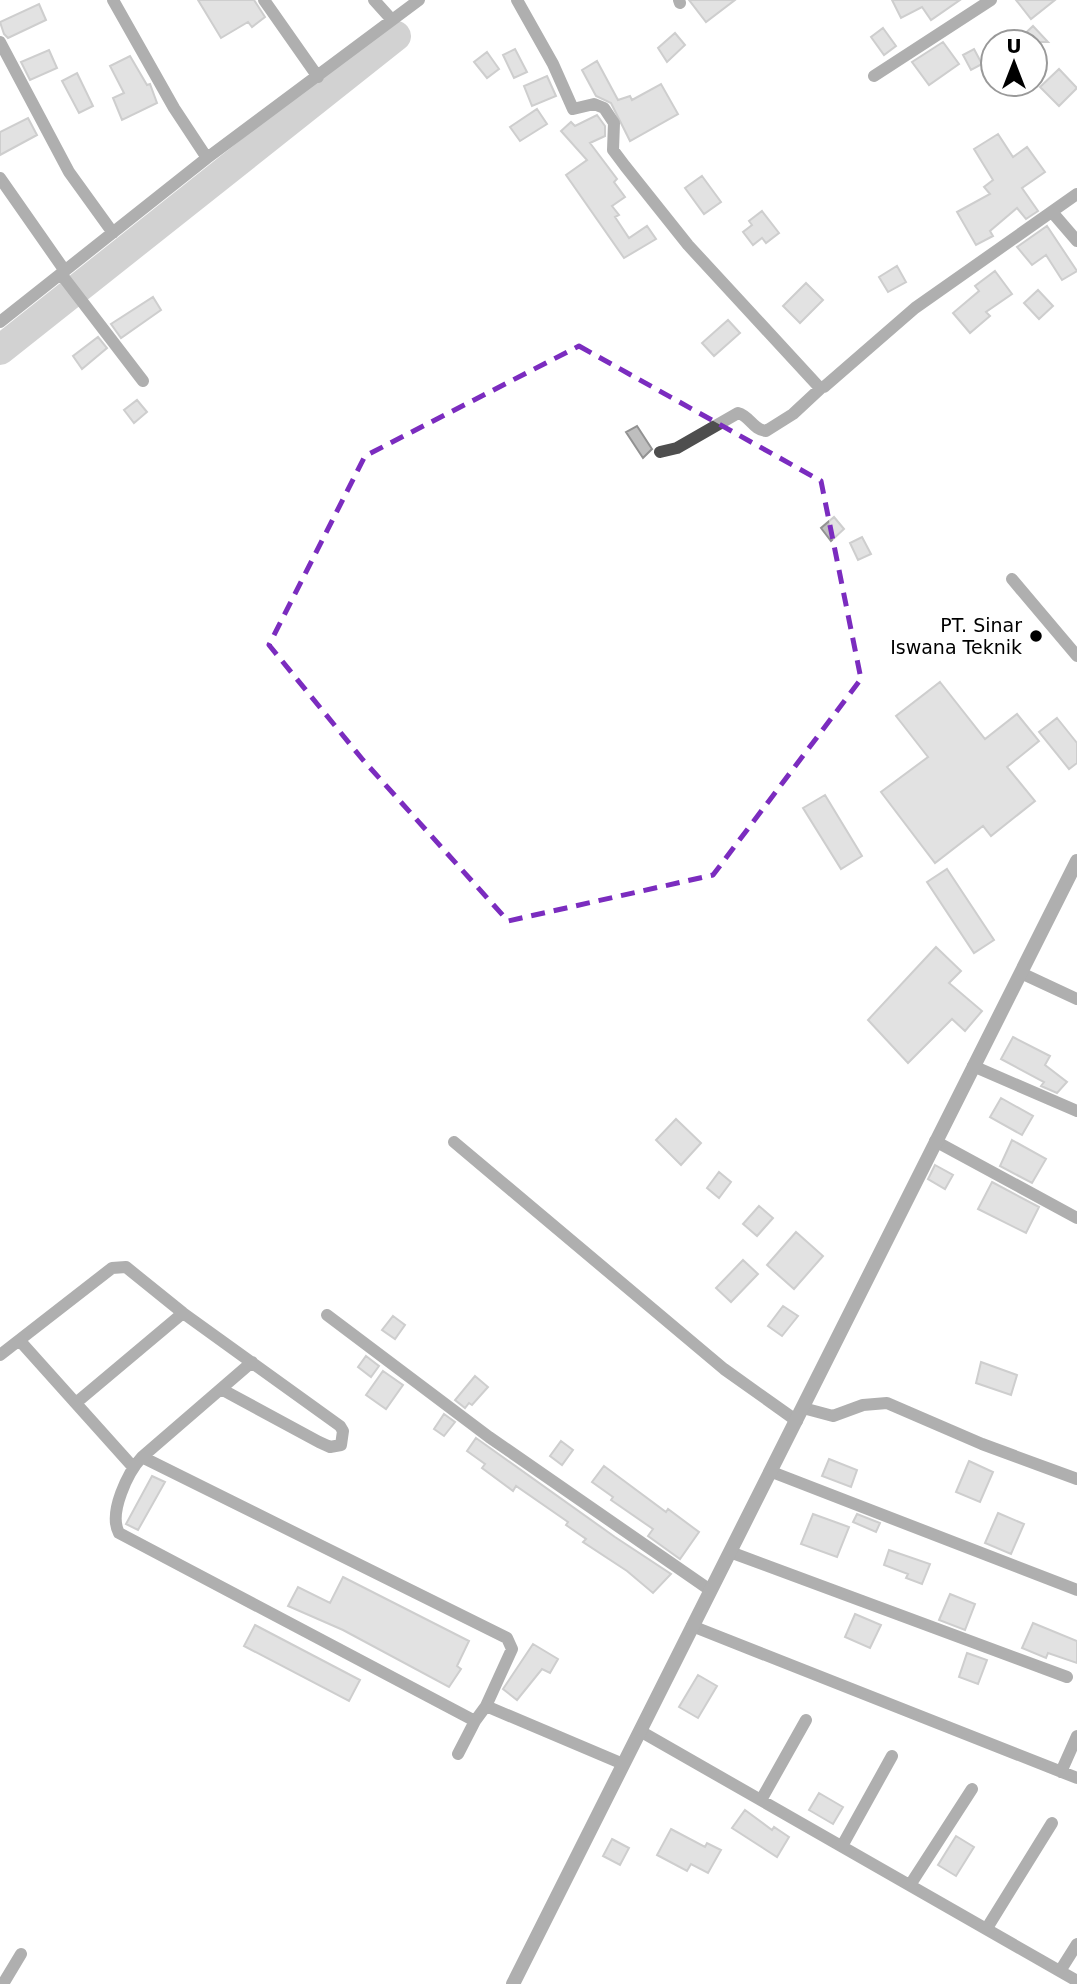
<svg xmlns="http://www.w3.org/2000/svg" width="1077" height="1984" viewBox="0 0 1077 1984" font-family="'DejaVu Sans',sans-serif">
<style>
.lines{fill:none;stroke-linecap:round;stroke-linejoin:round}
.river{stroke:#9c9c9c;stroke-width:30}
.building{fill:#bebebe;stroke:#929292;stroke-width:2}
.minor{stroke:#4e4e4e;stroke-width:12}
.tertiary{stroke:#4e4e4e;stroke-width:14}
.marked{fill:none;stroke:#7b2cbf;stroke-width:5;stroke-dasharray:14 9;stroke-linejoin:round}
.poi-dot{fill:#000;stroke:#fff;stroke-width:2.5}
.labels{text-anchor:middle;stroke-width:5;stroke-linejoin:round;paint-order:stroke}
.poi-label{font-size:19px;fill:#000;stroke:#fff;text-anchor:end}
</style>
<rect width="100%" height="100%" fill="#fff"/>
<g class="lines">
<path class="river" d="M 0,350 L 396,36"/>
</g>
<path class="building" d="M 198,0 L 254,0 L 265,17 L 252,27 L 248,22 L 221,38 Z
M 689,0 L 735,0 L 706,22 Z
M 892,0 L 960,0 L 931,20 L 922,7 L 901,18 Z
M 1016,0 L 1055,0 L 1031,19 Z
M 39,4 L 46,20 L 8,38 L 4,34 L 0,22 Z
M 1033,26 L 1048,42 L 1016,42 Z
M 883,28 L 896,46 L 884,55 L 871,37 Z
M 675,33 L 685,45 L 667,62 L 658,48 Z
M 943,42 L 959,64 L 929,85 L 912,62 Z
M 515,49 L 527,72 L 514,78 L 503,55 Z
M 974,49 L 982,64 L 971,70 L 963,55 Z
M 49,50 L 57,68 L 30,80 L 21,62 Z
M 487,52 L 499,69 L 487,78 L 474,62 Z
M 130,56 L 147,85 L 150,84 L 157,103 L 122,120 L 113,98 L 124,93 L 110,66 Z
M 597,61 L 618,100 L 630,96 L 632,100 L 661,84 L 678,114 L 630,141 L 611,103 L 596,96 L 582,70 Z
M 1059,69 L 1077,88 L 1059,106 L 1040,87 Z
M 77,73 L 93,106 L 79,113 L 62,81 Z
M 547,76 L 556,96 L 532,106 L 524,86 Z
M 537,109 L 547,124 L 520,141 L 510,127 Z
M 597,115 L 605,126 L 605,136 L 590,143 L 617,179 L 614,182 L 625,197 L 612,206 L 619,215 L 615,217 L 629,238 L 647,226 L 656,239 L 624,258 L 566,175 L 587,160 L 561,131 L 571,122 L 575,126 Z
M 28,118 L 37,135 L 0,155 L 0,132 Z
M 998,134 L 1013,157 L 1027,147 L 1045,172 L 1022,188 L 1038,211 L 1026,219 L 1017,208 L 990,231 L 993,236 L 976,245 L 957,212 L 990,194 L 984,187 L 993,180 L 974,149 Z
M 702,176 L 721,202 L 704,214 L 685,188 Z
M 762,211 L 779,233 L 766,243 L 762,238 L 753,245 L 743,232 L 752,225 L 749,221 Z
M 1047,226 L 1077,271 L 1062,280 L 1046,255 L 1032,265 L 1017,247 Z
M 897,266 L 906,282 L 888,292 L 879,277 Z
M 995,271 L 1012,294 L 986,312 L 990,316 L 970,333 L 953,313 L 979,291 L 975,286 Z
M 806,283 L 823,300 L 800,323 L 783,306 Z
M 1038,290 L 1053,306 L 1039,319 L 1024,303 Z
M 153,297 L 161,310 L 121,338 L 111,324 Z
M 728,320 L 740,333 L 714,356 L 702,343 Z
M 98,337 L 107,348 L 82,369 L 73,356 Z
M 137,400 L 147,412 L 134,423 L 124,410 Z
M 637,426 L 652,449 L 643,458 L 626,432 Z
M 834,517 L 844,529 L 831,541 L 821,528 Z
M 862,537 L 871,554 L 858,560 L 850,543 Z
M 940,682 L 985,739 L 1017,714 L 1039,741 L 1007,767 L 1035,801 L 991,836 L 983,826 L 935,863 L 881,792 L 928,757 L 896,716 Z
M 1057,718 L 1077,743 L 1077,763 L 1069,769 L 1039,732 Z
M 825,795 L 862,856 L 841,869 L 803,808 Z
M 947,869 L 994,940 L 974,953 L 927,882 Z
M 936,947 L 961,971 L 949,983 L 982,1011 L 965,1031 L 952,1019 L 908,1063 L 868,1020 Z
M 1013,1037 L 1050,1056 L 1045,1065 L 1067,1082 L 1057,1093 L 1041,1086 L 1044,1082 L 1001,1059 Z
M 1001,1098 L 1033,1116 L 1022,1135 L 990,1117 Z
M 676,1119 L 701,1143 L 681,1165 L 656,1140 Z
M 1012,1140 L 1046,1159 L 1032,1183 L 1000,1166 Z
M 935,1165 L 953,1175 L 945,1189 L 928,1179 Z
M 719,1172 L 731,1182 L 719,1198 L 707,1188 Z
M 992,1182 L 1039,1207 L 1026,1233 L 978,1209 Z
M 759,1206 L 773,1218 L 757,1236 L 743,1224 Z
M 796,1232 L 823,1256 L 794,1289 L 767,1265 Z
M 743,1260 L 758,1274 L 731,1302 L 716,1288 Z
M 783,1306 L 798,1316 L 782,1336 L 768,1326 Z
M 393,1316 L 405,1325 L 395,1339 L 382,1330 Z
M 366,1356 L 379,1366 L 371,1377 L 358,1367 Z
M 981,1362 L 1017,1375 L 1011,1395 L 976,1383 Z
M 383,1371 L 403,1385 L 386,1409 L 366,1395 Z
M 475,1376 L 488,1387 L 472,1405 L 469,1403 L 465,1408 L 455,1400 Z
M 444,1414 L 455,1422 L 444,1436 L 434,1429 Z
M 476,1438 L 615,1537 L 671,1574 L 653,1593 L 627,1571 L 583,1542 L 586,1539 L 566,1525 L 568,1522 L 516,1486 L 513,1491 L 482,1468 L 485,1464 L 467,1451 Z
M 561,1441 L 573,1450 L 562,1465 L 550,1456 Z
M 829,1459 L 857,1470 L 851,1487 L 822,1476 Z
M 969,1461 L 993,1472 L 980,1502 L 956,1492 Z
M 604,1466 L 666,1512 L 668,1509 L 699,1532 L 680,1559 L 648,1536 L 653,1529 L 611,1500 L 613,1497 L 592,1482 Z
M 152,1476 L 165,1482 L 138,1530 L 126,1524 Z
M 998,1513 L 1024,1524 L 1011,1554 L 985,1543 Z
M 813,1514 L 849,1527 L 837,1557 L 801,1544 Z
M 857,1514 L 880,1523 L 876,1532 L 853,1522 Z
M 889,1550 L 930,1564 L 922,1584 L 906,1578 L 908,1574 L 884,1565 Z
M 343,1577 L 469,1641 L 457,1666 L 461,1669 L 449,1687 L 343,1630 L 288,1606 L 298,1587 L 330,1603 Z
M 950,1594 L 975,1604 L 965,1630 L 939,1620 Z
M 855,1614 L 881,1625 L 870,1648 L 845,1637 Z
M 1033,1623 L 1077,1641 L 1077,1663 L 1048,1653 L 1046,1658 L 1022,1648 Z
M 255,1625 L 360,1680 L 349,1701 L 244,1646 Z
M 533,1644 L 558,1659 L 550,1673 L 542,1669 L 517,1700 L 503,1689 Z
M 967,1653 L 987,1660 L 978,1684 L 959,1677 Z
M 698,1675 L 717,1686 L 698,1718 L 679,1707 Z
M 819,1793 L 843,1807 L 833,1824 L 809,1810 Z
M 745,1810 L 772,1830 L 774,1827 L 789,1837 L 777,1857 L 732,1828 Z
M 671,1829 L 705,1847 L 707,1843 L 721,1850 L 708,1873 L 691,1864 L 687,1871 L 657,1855 Z
M 956,1836 L 974,1847 L 956,1876 L 938,1865 Z
M 612,1839 L 629,1848 L 620,1865 L 603,1856 Z"/>
<g class="lines">
<path class="minor" d="M 113,0 L 174,108 L 207,158
M 264,0 L 318,77
M 374,0 L 392,20
M 517,0 L 553,64 L 573,109 L 594,104 L 604,108 L 614,123 L 613,150 L 625,166 L 688,245 L 819,387 L 824,387 L 915,308 L 1077,194
M 679,0 L 680,3
M 0,42 L 69,172 L 113,233
M 874,76 L 991,0
M 0,178 L 65,271
M 1052,212 L 1077,241
M 61,274 L 143,381
M 0,322 L 207,158 L 419,0
M 660,452 L 677,448 L 738,413 C 750,416 753,430 766,431 L 793,414 L 822,387
M 1012,579 L 1077,656
M 1021,973 L 1077,999
M 973,1066 L 1077,1111
M 935,1141 L 1077,1218
M 454,1142 L 724,1369 L 797,1421
M 327,1315 L 489,1437 L 710,1590
M 20,1341 L 133,1467
M 0,1355 L 112,1268 L 126,1267 L 183,1313 L 340,1426 L 343,1431 L 341,1445 L 330,1447 L 319,1442 L 221,1389
M 77,1402 L 183,1313
M 803,1408 L 833,1416 L 863,1405 L 887,1403 L 982,1444 L 1077,1479
M 142,1457 L 507,1638 L 512,1649 L 486,1706 L 475,1721 L 119,1533 C 108,1513 128,1472 142,1457 Z
M 142,1457 L 252,1362
M 772,1472 L 1077,1590
M 730,1552 L 1067,1677
M 692,1626 L 1077,1778
M 486,1706 L 623,1764
M 640,1731 L 1077,1981
M 458,1754 L 475,1721
M 1061,1772 L 1077,1736
M 761,1800 L 806,1720
M 842,1846 L 892,1756
M 910,1885 L 972,1789
M 987,1928 L 1052,1823
M 1060,1971 L 1077,1944
M 3,1984 L 21,1954"/>
<path class="tertiary" d="M 513,1984 L 1077,861"/>
</g>
<path d="M0 0H1077V1984H0ZM 579,346 L 821,481 L 861,679 L 713,875 L 508,921 L 363,760 L 269,645 L 365,456 Z" fill="#fff" fill-opacity=".55" fill-rule="evenodd"/>
<path class="marked" d="M 579,346 L 821,481 L 861,679 L 713,875 L 508,921 L 363,760 L 269,645 L 365,456 Z"/>
<circle class="poi-dot" cx="1036" cy="636" r="7"/>
<g class="labels">
<g class="poi-label">
<text x="1022" y="632">PT. Sinar<tspan x="1022" dy="22">Iswana Teknik</tspan></text>
</g>
</g>
<g transform="translate(1014 63)"><circle r="33" fill="#ffffff" stroke="#999999" stroke-width="2"/>
<path d="M0-5L12 26L0 18L-12 26Z" fill="#000000"/>
<text y="-10" font-size="19" font-weight="bold" text-anchor="middle" fill="#000000">U</text>
</g>
</svg>
